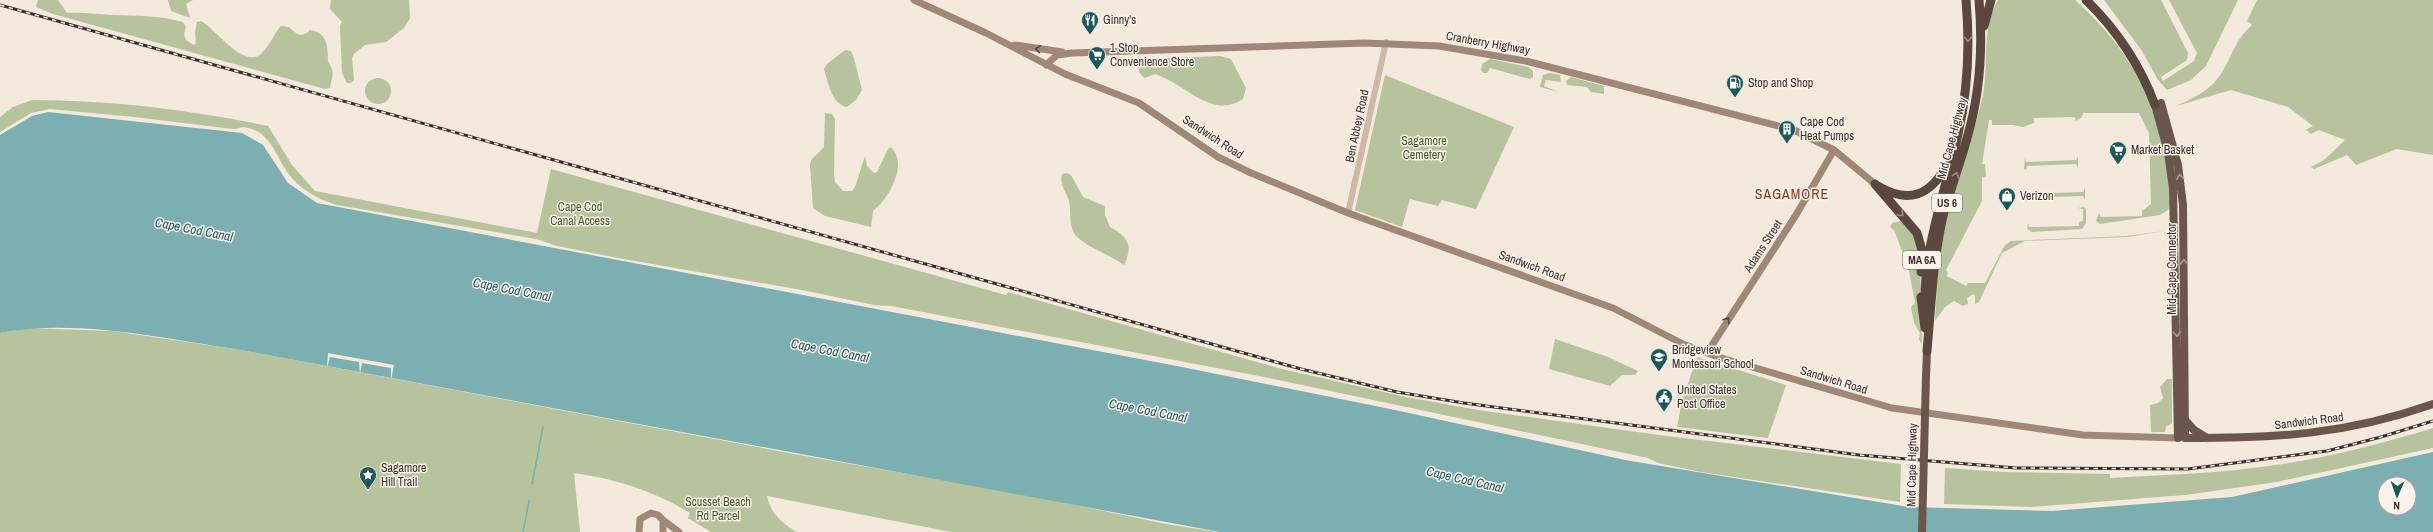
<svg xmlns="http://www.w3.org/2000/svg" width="2433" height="532" viewBox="0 0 2433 532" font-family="'Archivo Narrow',sans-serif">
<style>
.green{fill:#b6c39c}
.water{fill:#7bafb1;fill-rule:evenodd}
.pier{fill:#f3e9dd}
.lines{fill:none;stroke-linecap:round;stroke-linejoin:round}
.stream{stroke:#7bafb1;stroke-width:1.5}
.tertiary{stroke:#ccb9a8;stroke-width:6}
.secondary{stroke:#a08879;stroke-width:7}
.trunk{stroke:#6a564c;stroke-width:8}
.motorway{stroke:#5a483f;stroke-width:9}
.rail-casing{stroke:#392e29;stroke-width:3}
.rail{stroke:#faf3ea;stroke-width:1.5;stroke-dasharray:4.5;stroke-linecap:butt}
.trunk-bridge{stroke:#6a564c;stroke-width:8}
.oneway{stroke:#9a8c83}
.oneway2{stroke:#53443d}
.oneway3{stroke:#ab9d93}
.labels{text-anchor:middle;stroke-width:3;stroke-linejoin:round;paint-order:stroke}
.shield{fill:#faf3ea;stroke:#736963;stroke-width:1}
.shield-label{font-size:11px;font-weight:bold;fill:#392e29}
.poi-label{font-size:12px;fill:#392e29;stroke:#faf3ea;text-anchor:start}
.street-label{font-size:12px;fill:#392e29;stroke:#faf3ea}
.park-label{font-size:12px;fill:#47582b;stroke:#faf3ea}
.water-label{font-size:13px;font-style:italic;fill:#1c575c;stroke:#faf3ea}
.quarter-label{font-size:14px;letter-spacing:1px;fill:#8a391f;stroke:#faf3ea}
</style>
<rect width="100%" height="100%" fill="#f3e9dd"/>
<path class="green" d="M 38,0 L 58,0 L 67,13 C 82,12 96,14 111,15 C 136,16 158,15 183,22 L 186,27 L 184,34 L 186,40 L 194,45 L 196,43 L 195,32 L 197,22 L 201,21 C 216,29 243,69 261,54 C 270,46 273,35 281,26 L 289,27 C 297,34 301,39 310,30 C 327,32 328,47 328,61 C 329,64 331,66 332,69 C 334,75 331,81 330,88 L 325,89 L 53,14 L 36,7 Z
M 168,0 L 193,0 L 186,4 L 190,18 L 171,11 Z
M 331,0 L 409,0 L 410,18 L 404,28 L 386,42 L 365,45 L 354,54 L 352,58 L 354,80 L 351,83 L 347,83 L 342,73 L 340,26 L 342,22 L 330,9 Z
M 1998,0 L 2075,0 C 2138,56 2168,121 2170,205 L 2168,210 L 2160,215 L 2100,224 L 2096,221 L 2099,213 L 2101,217 L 2142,216 L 2142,211 L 2151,204 L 2149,133 L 2139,113 L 2083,113 L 2082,117 L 2076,121 L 2075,117 L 2034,118 L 2034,123 L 2023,127 L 2013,125 L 1992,125 L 1992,120 L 1989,120 L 1982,164 L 1985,164 L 1986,176 L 1982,178 L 1982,201 L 1946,270 L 1948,272 L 1947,276 L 1966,286 L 1968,283 L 1985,283 L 2005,245 L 2011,241 L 2127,236 L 2164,231 L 2127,237 L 2025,241 L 2002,253 L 1979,302 L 1975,304 L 1975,296 L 1973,294 L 1967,298 L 1968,304 L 1963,306 L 1954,301 L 1945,307 L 1935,321 C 1937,285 1939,250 1948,215 C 1958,175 1974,136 1983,95 C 1989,64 1981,28 1998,0 Z
M 2104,0 L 2161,0 L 2188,53 L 2187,60 L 2161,77 L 2163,81 L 2194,61 L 2197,53 L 2169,0 L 2238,0 L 2206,66 L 2191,80 L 2167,90 L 2158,80 L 2142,51 Z
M 2257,0 L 2433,0 L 2433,155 L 2397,149 L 2356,165 L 2347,155 L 2314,169 L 2311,167 L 2324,160 L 2345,140 L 2319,130 L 2311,134 L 2306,130 L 2313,126 L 2288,107 L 2231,90 L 2176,106 C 2193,98 2210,91 2221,74 C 2233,55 2234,41 2252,25 L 2247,21 Z
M 845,50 L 851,51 L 854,58 L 862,90 L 856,100 L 847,107 C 832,105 828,82 824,69 L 827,64 Z
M 1220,56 L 1231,59 L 1246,88 L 1243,99 C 1213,119 1188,87 1160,76 L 1156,74 L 1144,78 L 1139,72 L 1138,66 L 1145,59 Z
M 1490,59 L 1528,67 L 1533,71 L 1533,77 L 1530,79 L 1490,68 L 1487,73 L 1483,73 L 1481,70 L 1482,64 Z
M 1550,73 L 1560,75 L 1561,82 L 1546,80 L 1544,86 L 1559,92 L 1540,87 L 1543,75 Z
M 1385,75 L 1514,127 L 1476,209 L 1442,200 L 1438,206 L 1410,199 L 1402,227 L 1355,210 Z
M 1571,77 L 1604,86 L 1604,94 L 1591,92 L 1587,87 L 1567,85 L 1566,81 Z
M365 91a13 13 0 1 1 26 0a13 13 0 1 1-26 0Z
M 32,100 C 110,100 191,110 268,126 L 292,165 L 315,191 L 537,233 L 551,169 L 1006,295 L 1008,292 L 1282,369 L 1406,397 L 1478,410 L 1659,435 L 1901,464 L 1900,502 L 1701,472 L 1658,463 L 1648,458 L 1269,378 L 891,306 L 874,305 L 802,290 L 618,258 L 557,246 L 536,239 L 337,205 C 320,200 303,191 292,178 C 277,162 273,133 248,128 C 243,126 238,129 233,129 L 134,117 L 50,109 L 31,113 L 0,132 L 0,117 L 13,107 Z
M 825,113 L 832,114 L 835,119 L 834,175 L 835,182 L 843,191 L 852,191 L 855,187 L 865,156 L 867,166 L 874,173 L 877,172 L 888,149 L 891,147 C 909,165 888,199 873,211 L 871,227 L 825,216 L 813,208 L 810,165 L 811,160 L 824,147 Z
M 2078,156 L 2078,168 L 2076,164 L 2027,166 L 2026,170 L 2024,169 L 2025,158 L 2026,162 L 2076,160 Z
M 1067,173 L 1071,175 L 1083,197 L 1105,206 L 1105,215 L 1110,227 C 1127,236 1134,245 1124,265 C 1110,254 1079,245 1073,231 C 1069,221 1071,211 1069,201 C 1066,191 1059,185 1062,174 Z
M 2085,188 L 2085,200 L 2083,196 L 2028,198 L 2026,202 L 2026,190 L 2028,194 L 2083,192 Z
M 2084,207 L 2086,209 L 2086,223 L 2082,229 L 2032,232 L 2027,229 L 2028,223 L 2029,227 L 2079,226 L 2079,222 L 2083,221 L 2083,209 L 2078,208 Z
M 1901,221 L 1913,232 L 1920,256 L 1922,345 L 1919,339 L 1920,333 L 1914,323 L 1911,307 L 1915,303 L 1909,271 L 1895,232 L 1890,227 L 1892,223 Z
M 26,328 L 113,331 L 241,350 L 794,454 L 1033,496 L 1166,524 L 1218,532 L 951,532 L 767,496 C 771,514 781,522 796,532 L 711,532 L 688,518 L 690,513 C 654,491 616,479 574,473 L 580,532 L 0,532 L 0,333 Z
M 1555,339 L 1608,357 L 1638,371 L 1635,375 L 1622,375 L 1610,386 L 1549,369 Z
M 1697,357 L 1786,385 L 1768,438 L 1677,427 L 1682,401 Z
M 2167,379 L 2172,379 L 2172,423 L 2166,427 L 2165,432 L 2151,432 L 2150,405 L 2158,403 L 2163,398 L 2160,387 Z
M 2433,428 L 2433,448 L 2277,482 L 2185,495 L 2032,507 L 1944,504 L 1945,468 L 2005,472 L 2110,474 L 2110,478 C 2158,475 2211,474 2261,467 C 2319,460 2377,445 2433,428 Z"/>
<path class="water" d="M 48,112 L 242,133 L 263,145 L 288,183 L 317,203 L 1182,367 L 1395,410 L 1625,460 L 1909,507 L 2052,511 L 2232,497 L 2433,452 L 2433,532 L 1220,532 L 241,350 C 166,339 74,318 0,333 L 0,135 L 32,116 ZM 2385,484 L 2409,484 L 2409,508 L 2385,508 Z"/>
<path class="pier" d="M 328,353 L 394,365 L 391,380 L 391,368 L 362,363 L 360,374 L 359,362 L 330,357 L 327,368 Z"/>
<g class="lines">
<path class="stream" d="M 532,484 L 543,427
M 523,532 L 529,501"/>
<path class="tertiary" d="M 1348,213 L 1386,42"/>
<path class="secondary" d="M 914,0 L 986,33 L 1065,74 L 1139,103 L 1218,157 L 1251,173 L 1348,213 L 1613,308 L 1683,344 L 1718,357 L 1892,408 L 2083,435 L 2178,438
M 1015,45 L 1062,52
M 1046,65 L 1057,55 L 1072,53 L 1364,43 L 1439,46 L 1526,61 L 1794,130 L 1834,150 L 1875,184
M 1707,353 L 1796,215 L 1834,150
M 663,520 L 679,532
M 639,532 L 640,519 L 651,513 L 658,515 L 663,520 L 663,532"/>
<path class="trunk" d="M 2161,103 L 2178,165 L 2183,205 L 2185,438 C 2276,438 2345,435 2433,404
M 2155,105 L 2168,152 L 2173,189 L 2178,438
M 1926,376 L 1927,351
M 2185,420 L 2194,430 L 2207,438"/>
<path class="motorway" d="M 2086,0 C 2117,30 2140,65 2155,105
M 1984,26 L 1991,0
M 1875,184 L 1917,233 L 1922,250 L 1921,272
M 1878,186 C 1908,204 1930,196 1946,166
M 1921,297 L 1925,328
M 1925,304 C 1924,244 1946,191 1958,134 C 1968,90 1970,45 1966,0
M 1927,351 C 1931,306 1933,260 1943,216 C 1950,190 1960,164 1967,138 C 1980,94 1983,46 1979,0"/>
<g class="rail-casing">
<path id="rail" d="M 0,5 L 1301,369 L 1397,392 L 1464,403 L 1859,455 L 2016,468 L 2188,469 L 2327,451 L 2381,437 L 2433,421"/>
</g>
<use href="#rail" class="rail"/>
<path class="trunk-bridge" d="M 1922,532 L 1926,376"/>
</g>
<defs><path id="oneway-chevron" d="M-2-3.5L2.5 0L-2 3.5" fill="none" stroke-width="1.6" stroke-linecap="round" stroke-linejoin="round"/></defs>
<g class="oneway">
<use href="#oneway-chevron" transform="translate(1968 39) rotate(90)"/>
<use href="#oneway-chevron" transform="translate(1956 175) rotate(-72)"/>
<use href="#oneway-chevron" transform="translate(1901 214) rotate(45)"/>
</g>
<g class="oneway2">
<use href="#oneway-chevron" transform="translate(1038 49) rotate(-171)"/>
<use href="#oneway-chevron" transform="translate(1727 320) rotate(-56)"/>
</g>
<g class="oneway3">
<use href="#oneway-chevron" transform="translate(2180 177) rotate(-98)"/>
<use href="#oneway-chevron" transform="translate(2184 262) rotate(-91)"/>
<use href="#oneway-chevron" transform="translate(2177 334) rotate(87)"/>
</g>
<defs>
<g id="restaurant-pin" transform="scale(0.9)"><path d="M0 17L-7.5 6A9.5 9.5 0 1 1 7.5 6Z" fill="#1c575c" stroke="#faf3ea"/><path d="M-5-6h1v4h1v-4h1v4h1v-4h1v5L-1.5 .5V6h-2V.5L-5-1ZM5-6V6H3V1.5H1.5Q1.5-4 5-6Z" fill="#fff"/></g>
<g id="supermarket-pin" transform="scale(0.9)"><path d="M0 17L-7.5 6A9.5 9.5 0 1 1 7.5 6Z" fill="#1c575c" stroke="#faf3ea"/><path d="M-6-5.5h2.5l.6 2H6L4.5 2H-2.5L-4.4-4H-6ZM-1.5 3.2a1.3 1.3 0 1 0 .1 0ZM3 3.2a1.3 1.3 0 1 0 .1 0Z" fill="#fff"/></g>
<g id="fuel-pin" transform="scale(0.9)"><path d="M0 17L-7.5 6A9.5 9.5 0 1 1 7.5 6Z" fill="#1c575c" stroke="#faf3ea"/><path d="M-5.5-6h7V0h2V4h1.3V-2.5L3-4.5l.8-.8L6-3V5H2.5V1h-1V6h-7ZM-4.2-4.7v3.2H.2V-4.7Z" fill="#fff"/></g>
<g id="building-pin" transform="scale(0.9)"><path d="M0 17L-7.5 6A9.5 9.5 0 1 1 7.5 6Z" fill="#1c575c" stroke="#faf3ea"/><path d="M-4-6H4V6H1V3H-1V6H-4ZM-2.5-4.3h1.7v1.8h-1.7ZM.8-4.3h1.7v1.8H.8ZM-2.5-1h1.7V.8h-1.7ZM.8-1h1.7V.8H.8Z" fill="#fff"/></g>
<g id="shop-pin" transform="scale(0.9)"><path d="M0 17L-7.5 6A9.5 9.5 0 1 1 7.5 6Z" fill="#1c575c" stroke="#faf3ea"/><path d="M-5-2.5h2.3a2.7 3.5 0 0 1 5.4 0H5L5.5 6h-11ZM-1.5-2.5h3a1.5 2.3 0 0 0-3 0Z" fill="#fff"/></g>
<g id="school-pin" transform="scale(0.9)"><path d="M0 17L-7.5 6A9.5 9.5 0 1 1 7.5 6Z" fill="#1c575c" stroke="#faf3ea"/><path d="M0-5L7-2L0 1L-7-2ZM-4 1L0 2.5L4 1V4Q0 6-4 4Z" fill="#fff"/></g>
<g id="civic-pin" transform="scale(0.9)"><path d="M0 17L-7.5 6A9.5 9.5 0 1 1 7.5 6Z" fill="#1c575c" stroke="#faf3ea"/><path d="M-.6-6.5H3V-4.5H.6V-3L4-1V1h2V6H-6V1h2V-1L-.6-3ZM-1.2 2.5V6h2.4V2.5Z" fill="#fff"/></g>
<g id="sight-pin" transform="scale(0.9)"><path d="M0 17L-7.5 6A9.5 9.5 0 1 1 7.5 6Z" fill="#1c575c" stroke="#faf3ea"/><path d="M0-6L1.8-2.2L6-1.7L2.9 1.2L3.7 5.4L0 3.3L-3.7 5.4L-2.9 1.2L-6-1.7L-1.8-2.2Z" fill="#fff"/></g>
</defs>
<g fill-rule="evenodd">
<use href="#restaurant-pin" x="1090" y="20"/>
<use href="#supermarket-pin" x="1097" y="55"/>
<use href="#fuel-pin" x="1735" y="83"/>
<use href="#building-pin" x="1787" y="129"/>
<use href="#supermarket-pin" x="2118" y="150"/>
<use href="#shop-pin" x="2007" y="196"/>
<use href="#school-pin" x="1659" y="357"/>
<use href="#civic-pin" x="1664" y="397"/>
<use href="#sight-pin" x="368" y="475"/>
</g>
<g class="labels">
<g class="shield">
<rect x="1932" y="194" width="30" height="18" rx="3"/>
<rect x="1903" y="251" width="38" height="18" rx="3"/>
</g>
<g class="shield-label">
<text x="1947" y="207">US 6</text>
<text x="1922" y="264">MA 6A</text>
</g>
<g class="poi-label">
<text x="1103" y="24">Ginny's</text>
<text x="1110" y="52">1 Stop<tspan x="1110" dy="14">Convenience Store</tspan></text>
<text x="1748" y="87">Stop and Shop</text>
<text x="1800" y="126">Cape Cod<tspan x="1800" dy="14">Heat Pumps</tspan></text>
<text x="2131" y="154">Market Basket</text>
<text x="2020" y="200">Verizon</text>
<text x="1672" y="354">Bridgeview<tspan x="1672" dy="14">Montessori School</tspan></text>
<text x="1677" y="394">United States<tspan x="1677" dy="14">Post Office</tspan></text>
<text x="381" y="472">Sagamore<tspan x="381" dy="14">Hill Trail</tspan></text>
</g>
<g class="street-label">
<text transform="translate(1488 43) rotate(10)" y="4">Cranberry Highway</text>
<text transform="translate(1357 126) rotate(-78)" y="4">Ben Abbey Road</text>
<text transform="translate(1213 137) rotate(33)" y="4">Sandwich Road</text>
<text transform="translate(1952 138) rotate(-75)" y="4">Mid Cape Highway</text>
<text transform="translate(1763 246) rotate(-57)" y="4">Adams Street</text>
<text transform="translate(1532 266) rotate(20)" y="4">Sandwich Road</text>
<text transform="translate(2172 269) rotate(-90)" y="4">Mid-Cape Connector</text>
<text transform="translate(1834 380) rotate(17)" y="4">Sandwich Road</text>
<text transform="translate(2309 421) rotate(-7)" y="4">Sandwich Road</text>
<text transform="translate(1912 465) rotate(-89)" y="4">Mid Cape Highway</text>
</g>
<g class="park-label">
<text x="1424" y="145">Sagamore<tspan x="1424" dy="14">Cemetery</tspan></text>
<text x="580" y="211">Cape Cod<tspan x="580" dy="14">Canal Access</tspan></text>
<text x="718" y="506">Scusset Beach<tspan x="718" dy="14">Rd Parcel</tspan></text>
</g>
<g class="water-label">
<text transform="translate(194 229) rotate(11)" y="5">Cape Cod Canal</text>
<text transform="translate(512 289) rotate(11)" y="5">Cape Cod Canal</text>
<text transform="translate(830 350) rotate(11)" y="5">Cape Cod Canal</text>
<text transform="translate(1148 410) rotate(11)" y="5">Cape Cod Canal</text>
<text transform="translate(1465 479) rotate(13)" y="5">Cape Cod Canal</text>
</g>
<g class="quarter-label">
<text x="1792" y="199">SAGAMORE</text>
</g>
</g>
<g transform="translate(2397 496) rotate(182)"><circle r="19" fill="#faf3ea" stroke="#ada49d"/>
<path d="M0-3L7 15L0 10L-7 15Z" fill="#1c575c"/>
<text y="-6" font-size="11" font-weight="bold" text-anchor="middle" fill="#392e29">N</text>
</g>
</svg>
